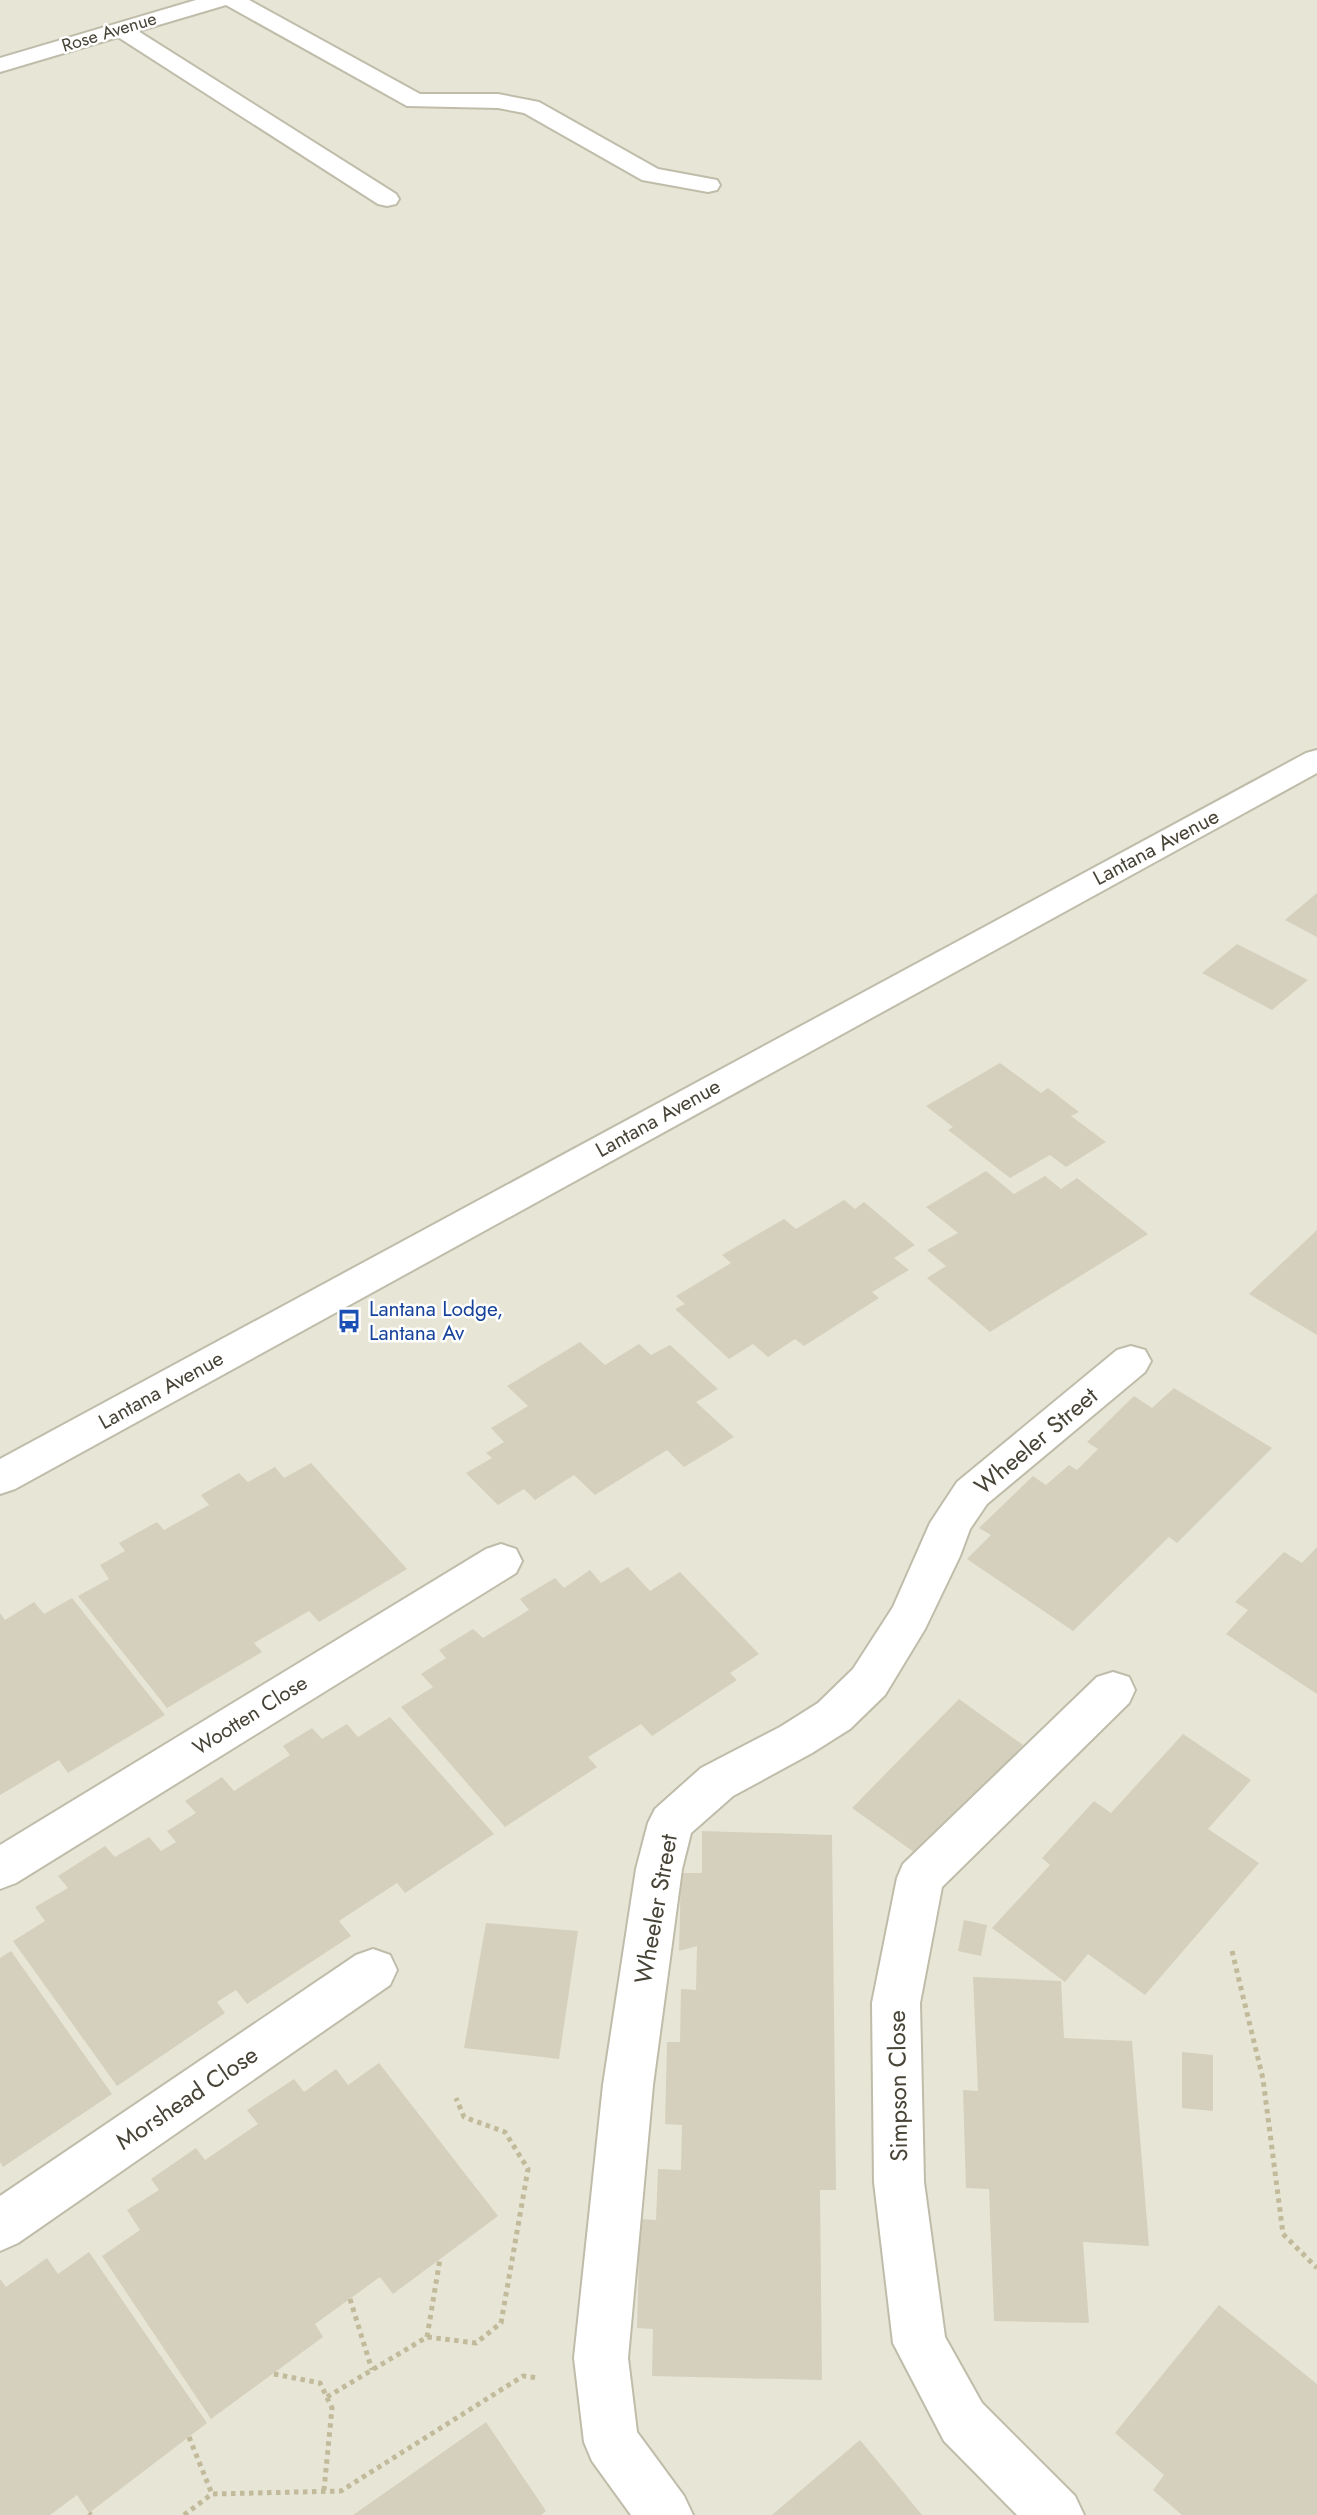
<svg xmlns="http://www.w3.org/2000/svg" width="1317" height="2515" viewBox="0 0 1317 2515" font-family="Jost,sans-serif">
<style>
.residential{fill:#e7e5d5}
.building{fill:#d5d0bd}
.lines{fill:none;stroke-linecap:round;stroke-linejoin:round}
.minor-casing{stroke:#bfbcaa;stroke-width:4}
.path{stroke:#c1ba9b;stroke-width:5;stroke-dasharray:4.5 4.5;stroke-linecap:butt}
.minor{fill:#fff;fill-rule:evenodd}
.labels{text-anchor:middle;stroke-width:5;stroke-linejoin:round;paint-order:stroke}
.far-street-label{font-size:18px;fill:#474336;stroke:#fff}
.street-label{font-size:21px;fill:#474336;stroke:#fff}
.transit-label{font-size:21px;fill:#164399;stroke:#fff;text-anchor:start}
.near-street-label{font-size:24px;fill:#474336;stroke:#fff}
</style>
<rect width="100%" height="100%" fill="#f3f2e7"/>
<path class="residential" d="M 0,0 L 1317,0 L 1317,2515 L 0,2515 Z"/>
<path class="building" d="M 1317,893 L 1317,937 L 1285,920 Z
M 1237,944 L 1308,980 L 1272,1010 L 1202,973 Z
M 1000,1063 L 1041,1093 L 1048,1088 L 1079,1112 L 1071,1116 L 1106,1142 L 1066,1167 L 1050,1155 L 1010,1178 L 948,1130 L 953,1127 L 926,1106 Z
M 986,1171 L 1014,1194 L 1045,1176 L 1061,1189 L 1077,1178 L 1148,1234 L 990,1332 L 927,1278 L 946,1266 L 927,1250 L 958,1233 L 926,1207 Z
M 844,1200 L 855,1209 L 864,1202 L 915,1245 L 894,1258 L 909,1270 L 872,1292 L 879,1298 L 804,1346 L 795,1339 L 768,1357 L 753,1344 L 729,1359 L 675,1309 L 685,1304 L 676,1296 L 731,1263 L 722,1255 L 784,1219 L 796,1229 Z
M 1317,1230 L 1317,1335 L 1249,1294 Z
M 580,1342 L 605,1365 L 639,1344 L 651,1355 L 670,1345 L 718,1389 L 696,1402 L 734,1437 L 684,1467 L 667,1450 L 595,1495 L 574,1475 L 535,1500 L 524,1489 L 498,1505 L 466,1473 L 492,1458 L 486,1453 L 504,1442 L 491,1428 L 528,1406 L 507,1386 Z
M 1174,1388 L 1272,1448 L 1177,1543 L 1169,1537 L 1073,1631 L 967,1559 L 991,1535 L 979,1528 L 1033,1476 L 1046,1485 L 1069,1465 L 1077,1470 L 1098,1449 L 1087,1442 L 1134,1396 L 1152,1408 Z
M 311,1463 L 407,1569 L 319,1622 L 309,1611 L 254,1643 L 262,1652 L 167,1708 L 78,1596 L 109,1579 L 100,1565 L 125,1551 L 119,1543 L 157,1522 L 164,1530 L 209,1505 L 201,1495 L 239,1473 L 248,1482 L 275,1467 L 284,1478 Z
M 1317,1547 L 1317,1694 L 1226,1634 L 1248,1610 L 1235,1602 L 1284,1552 L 1302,1563 Z
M 628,1567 L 650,1591 L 680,1572 L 759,1654 L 730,1673 L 737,1680 L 652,1736 L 641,1724 L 588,1757 L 597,1767 L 505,1827 L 401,1707 L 433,1687 L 421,1674 L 446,1658 L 439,1650 L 473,1629 L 483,1638 L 529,1610 L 520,1599 L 555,1578 L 564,1588 L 590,1570 L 601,1583 Z
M 72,1598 L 165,1715 L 68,1773 L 59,1760 L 0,1795 L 0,1613 L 5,1620 L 34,1602 L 44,1614 Z
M 959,1699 L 1023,1745 L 918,1855 L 852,1808 Z
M 390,1717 L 494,1834 L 405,1893 L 397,1883 L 339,1921 L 351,1936 L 247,2004 L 236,1990 L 217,2002 L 225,2013 L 117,2086 L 13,1941 L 45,1921 L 35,1907 L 68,1888 L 58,1876 L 105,1846 L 115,1857 L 149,1837 L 161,1851 L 176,1842 L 167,1831 L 196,1813 L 185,1801 L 222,1777 L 234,1791 L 290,1755 L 283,1746 L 312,1728 L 322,1739 L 347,1724 L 358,1737 Z
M 1183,1734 L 1251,1780 L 1208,1829 L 1259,1863 L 1145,1995 L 1088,1954 L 1065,1982 L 992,1928 L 1050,1865 L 1042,1858 L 1094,1801 L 1111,1813 Z
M 702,1831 L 832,1835 L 836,2190 L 820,2190 L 822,2380 L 652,2376 L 653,2329 L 637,2328 L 640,2219 L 656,2220 L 658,2169 L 681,2170 L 682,2125 L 665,2124 L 667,2042 L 680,2042 L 681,1989 L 696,1990 L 697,1946 L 679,1951 L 681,1873 L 702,1873 Z
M 964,1920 L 987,1925 L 981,1956 L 958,1951 Z
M 486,1923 L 578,1931 L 559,2059 L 464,2048 Z
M 11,1951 L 112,2094 L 3,2167 L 0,2162 L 0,1958 Z
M 973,1977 L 1061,1981 L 1064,2038 L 1132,2041 L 1149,2246 L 1083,2242 L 1089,2323 L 994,2321 L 989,2189 L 966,2188 L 963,2090 L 978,2091 Z
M 1182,2052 L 1213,2055 L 1213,2111 L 1182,2108 Z
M 379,2063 L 498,2216 L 393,2294 L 380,2277 L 315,2324 L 323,2337 L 211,2419 L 102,2256 L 140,2230 L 127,2210 L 159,2190 L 151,2179 L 196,2148 L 205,2160 L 258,2124 L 247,2110 L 294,2079 L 304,2092 L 336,2069 L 348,2085 Z
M 89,2252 L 207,2423 L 89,2513 L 77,2495 L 50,2515 L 0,2515 L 0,2279 L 6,2287 L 47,2258 L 58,2274 Z
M 1219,2305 L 1317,2384 L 1317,2515 L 1182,2515 L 1153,2490 L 1164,2475 L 1115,2433 Z
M 486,2422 L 546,2511 L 541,2515 L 353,2515 Z
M 860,2440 L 922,2515 L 772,2515 Z"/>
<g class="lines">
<g class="minor-casing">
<path id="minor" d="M 196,0 L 249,0 L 420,94 L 498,94 L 539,102 L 658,169 L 717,180 L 720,185 L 717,190 L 708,192 L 642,180 L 524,113 L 498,108 L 407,106 L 226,5 L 138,31 L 396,194 L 399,199 L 396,204 L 387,206 L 378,204 L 118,37 L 0,72 L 0,58 Z
M 1317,750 L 1317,773 L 15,1489 L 0,1494 L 0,1459 L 1306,753 Z
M 1131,1346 L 1145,1350 L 1151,1361 L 1145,1372 L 987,1504 L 970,1529 L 960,1556 L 925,1629 L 885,1695 L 850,1729 L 812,1753 L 733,1796 L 691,1833 L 682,1869 L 653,2085 L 628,2358 L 637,2432 L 684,2496 L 693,2515 L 631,2515 L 592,2461 L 584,2442 L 574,2358 L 603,2085 L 636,1869 L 648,1823 L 655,1809 L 701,1768 L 780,1727 L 818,1703 L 853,1669 L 893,1607 L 930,1523 L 957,1482 L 1117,1350 Z
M 501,1544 L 516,1549 L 522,1561 L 516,1573 L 16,1883 L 0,1889 L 0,1845 L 486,1549 Z
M 1113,1672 L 1129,1677 L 1135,1690 L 1129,1703 L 942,1887 L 920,2003 L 924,2182 L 945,2337 L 982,2403 L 1075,2496 L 1084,2515 L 1017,2515 L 944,2441 L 893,2343 L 874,2182 L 872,2003 L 897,1878 L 903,1864 L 1097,1677 Z
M 373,1949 L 390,1955 L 397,1970 L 390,1985 L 18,2243 L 0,2251 L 0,2196 L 356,1955 Z"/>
</g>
<path class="path" d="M 1232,1951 L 1263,2079 L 1283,2234 L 1317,2268
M 350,2299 L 372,2370
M 427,2337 L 440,2259
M 274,2374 L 320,2383 L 332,2408 L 324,2490
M 327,2397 L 427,2337 L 476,2343 L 501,2323 L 528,2169 L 505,2132 L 464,2117 L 456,2098
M 189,2437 L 212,2494
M 89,2513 L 91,2515
M 184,2515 L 212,2494 L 341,2491 L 523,2376 L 539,2378"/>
<use href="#minor" class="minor"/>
</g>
<defs>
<g id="bus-bare" transform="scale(1.89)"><path d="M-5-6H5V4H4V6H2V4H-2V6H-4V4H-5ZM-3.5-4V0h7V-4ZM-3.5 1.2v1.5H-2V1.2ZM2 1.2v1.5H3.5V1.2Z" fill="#1a4fb4" stroke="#fff" stroke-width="2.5" paint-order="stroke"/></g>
</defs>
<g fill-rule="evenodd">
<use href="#bus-bare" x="349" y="1321"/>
</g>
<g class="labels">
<g class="far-street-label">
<text transform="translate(109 32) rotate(-17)" y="6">Rose Avenue</text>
</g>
<g class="street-label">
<text transform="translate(1156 847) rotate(-28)" y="7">Lantana Avenue</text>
<text transform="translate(658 1118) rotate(-29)" y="7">Lantana Avenue</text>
<text transform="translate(161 1390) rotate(-29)" y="7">Lantana Avenue</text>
<text transform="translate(250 1715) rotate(-32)" y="7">Wootten Close</text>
</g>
<g class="transit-label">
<text x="369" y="1316">Lantana Lodge,<tspan x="369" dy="24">Lantana Av</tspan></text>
</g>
<g class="near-street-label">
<text transform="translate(1036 1441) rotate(-40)" y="8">Wheeler Street</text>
<text transform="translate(656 1909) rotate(-80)" y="8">Wheeler Street</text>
<text transform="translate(898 2086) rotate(-91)" y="8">Simpson Close</text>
<text transform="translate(187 2098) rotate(-34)" y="8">Morshead Close</text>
</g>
</g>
</svg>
